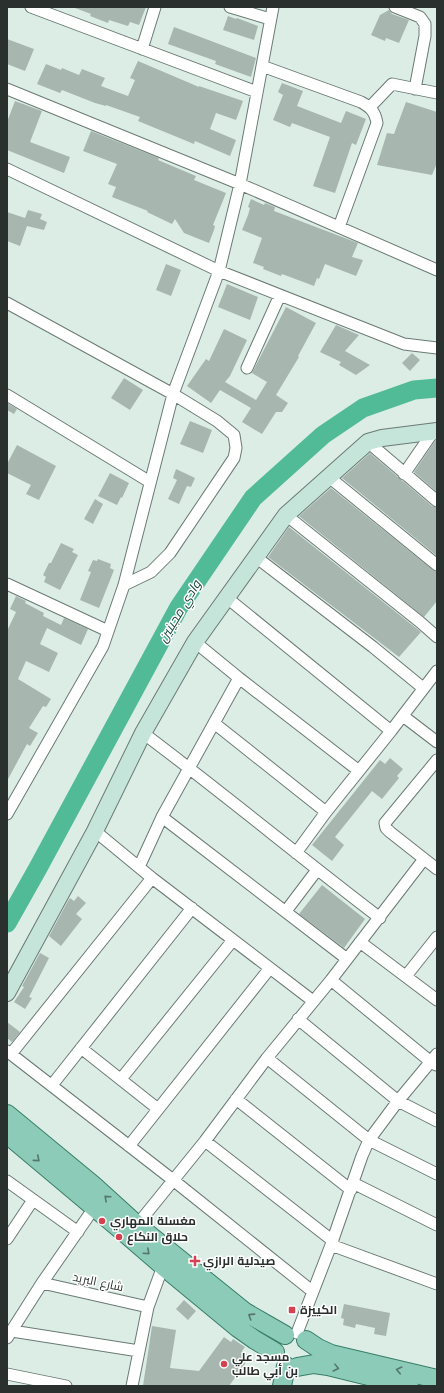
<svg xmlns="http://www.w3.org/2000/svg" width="444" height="1393" viewBox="0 0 444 1393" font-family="'Work Sans',Cairo,sans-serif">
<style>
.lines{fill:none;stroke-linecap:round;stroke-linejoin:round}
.river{stroke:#51bb98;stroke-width:19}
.building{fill:#a7b7b0}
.street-casing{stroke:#6b7a74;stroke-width:13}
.secondary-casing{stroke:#6b7a74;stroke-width:18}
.primary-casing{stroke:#387e68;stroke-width:20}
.street{stroke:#fff;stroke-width:11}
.secondary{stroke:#c5e5db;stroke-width:16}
.primary{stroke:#8ccbb7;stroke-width:18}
.oneway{stroke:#56766c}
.poi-dot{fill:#d24251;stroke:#fff;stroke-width:1.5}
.labels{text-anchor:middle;stroke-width:3;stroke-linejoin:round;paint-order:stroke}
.poi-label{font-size:12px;font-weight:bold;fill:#2a302e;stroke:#fff;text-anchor:start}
.street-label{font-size:12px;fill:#2a302e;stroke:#fff}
.water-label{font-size:13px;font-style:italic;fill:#164436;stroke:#fff}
</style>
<rect width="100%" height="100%" fill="#dcede6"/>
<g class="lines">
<path class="river" d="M 7,923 L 38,868 L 179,607 L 253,498 L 323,435 L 363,408 L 414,390 L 437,388"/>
</g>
<path class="building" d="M 75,7 L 146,7 L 139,25 L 130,22 L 128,26 L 109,20 L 108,23 L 90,16 L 91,14 L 75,8 Z
M 389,10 L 392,14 L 409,20 L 399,43 L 386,38 L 385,41 L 371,35 L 380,15 Z
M 228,16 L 236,19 L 237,18 L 258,26 L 254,40 L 223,30 Z
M 174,27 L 256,58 L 251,77 L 215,64 L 216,61 L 168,44 Z
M 7,39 L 34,49 L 25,71 L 7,64 Z
M 138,61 L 199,87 L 199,86 L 243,101 L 236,120 L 216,113 L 210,129 L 236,140 L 230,156 L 195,141 L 194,144 L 138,121 L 140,117 L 106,105 L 106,106 L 95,103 L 62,90 L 60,93 L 37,84 L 46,64 L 61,70 L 62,68 L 79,75 L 82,69 L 105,78 L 101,86 L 128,96 L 135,80 L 130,78 Z
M 282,83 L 303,91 L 297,106 L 341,123 L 346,111 L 366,119 L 356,145 L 352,143 L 335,193 L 313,186 L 330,137 L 292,123 L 290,127 L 273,120 L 283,95 L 278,92 Z
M 15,101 L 42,111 L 30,142 L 70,157 L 64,173 L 7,150 L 7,122 Z
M 406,102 L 437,112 L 437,163 L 432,175 L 377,165 L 387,133 L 394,134 Z
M 91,131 L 159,158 L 158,160 L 196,176 L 194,180 L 226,193 L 213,225 L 215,226 L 214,230 L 209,243 L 184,233 L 175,219 L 172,224 L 147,212 L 148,211 L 112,197 L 116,187 L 108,184 L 117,164 L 83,151 Z
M 251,199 L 264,205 L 265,203 L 275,207 L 274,211 L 358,243 L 352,257 L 363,260 L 356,276 L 325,264 L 319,279 L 317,278 L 314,286 L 282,274 L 281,276 L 263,269 L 264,267 L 253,263 L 262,238 L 242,230 L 248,215 L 250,208 L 248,207 Z
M 28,210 L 42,214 L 40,219 L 47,222 L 44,230 L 27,226 L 20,246 L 7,241 L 7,212 L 25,218 Z
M 166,264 L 181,270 L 171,296 L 156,290 Z
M 227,284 L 258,297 L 250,320 L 218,307 Z
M 286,307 L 316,323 L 298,356 L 299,357 L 276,395 L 288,403 L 282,412 L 276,412 L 262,434 L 242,422 L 251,408 L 220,390 L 211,403 L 187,386 L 206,359 L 209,361 L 224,329 L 247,340 L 230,376 L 225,382 L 256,400 L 267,382 L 252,373 Z
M 336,325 L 359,335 L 345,351 L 370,365 L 356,375 L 339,365 L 341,362 L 320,352 Z
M 412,353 L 420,360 L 410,371 L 402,363 Z
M 124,378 L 143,390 L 130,410 L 111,398 Z
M 7,403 L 17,409 L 14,414 L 7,410 Z
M 190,421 L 212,430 L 203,453 L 180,444 Z
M 435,441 L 437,441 L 437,492 L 414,472 Z
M 17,445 L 56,466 L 39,500 L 26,494 L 31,485 L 7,473 L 7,464 Z
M 370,453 L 432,506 L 437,508 L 437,556 L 342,478 Z
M 176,469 L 195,478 L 191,487 L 187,486 L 179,504 L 168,499 L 177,480 L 173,478 Z
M 110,473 L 129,483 L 122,498 L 121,497 L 117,505 L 98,496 Z
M 331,488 L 433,570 L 437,572 L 437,601 L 424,617 L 299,516 Z
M 95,499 L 103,504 L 93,524 L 84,519 Z
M 289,527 L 421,632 L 399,657 L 268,557 Z
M 61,543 L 74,549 L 72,552 L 78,555 L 60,590 L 44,582 L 46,577 L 43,575 L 49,563 L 51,563 Z
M 98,559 L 111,564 L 110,568 L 114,570 L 99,608 L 80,600 L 91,572 L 88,571 L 93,560 L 97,561 Z
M 16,596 L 26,601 L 25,603 L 44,613 L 43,616 L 61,625 L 64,618 L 88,629 L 81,645 L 47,628 L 40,644 L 58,653 L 49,672 L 26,661 L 18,679 L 51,699 L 46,707 L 43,706 L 29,728 L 38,733 L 30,746 L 27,744 L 7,781 L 7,631 L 16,612 L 10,609 Z
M 390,758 L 403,769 L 397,776 L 399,778 L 382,799 L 372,791 L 335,837 L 344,845 L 332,861 L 312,845 L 380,760 L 385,764 Z
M 322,885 L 365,919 L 344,948 L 299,914 Z
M 78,896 L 86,903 L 76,914 L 82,919 L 61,946 L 49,936 L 68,901 L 70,898 L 74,901 Z
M 40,953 L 49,958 L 29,997 L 32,998 L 25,1009 L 14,1002 L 24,987 L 22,986 Z
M 7,1022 L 20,1032 L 12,1042 L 7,1038 Z
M 184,1300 L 196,1311 L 188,1320 L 176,1309 Z
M 344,1304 L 390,1313 L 386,1336 L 374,1334 L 375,1328 L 356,1324 L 355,1328 L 343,1325 L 344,1319 L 341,1318 Z
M 152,1326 L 176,1330 L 170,1368 L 199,1371 L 224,1337 L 231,1342 L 233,1339 L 245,1347 L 242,1351 L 250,1357 L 229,1386 L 143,1386 Z"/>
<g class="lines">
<g class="street-casing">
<path id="street" d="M 31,7 L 257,92
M 230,7 L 270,19
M 395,7 L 420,17 L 425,24 L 425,36 L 415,89
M 142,49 L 155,7
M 262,66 L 361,102 C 370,107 375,111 377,123 L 339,227
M 7,89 L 240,184 L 437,270
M 370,107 L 392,84 L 437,93
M 7,169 L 219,271 L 404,344 L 437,348
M 7,303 L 173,394 L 217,421 L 234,435 L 236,448 L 234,458 L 170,553 L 151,572 L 124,585
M 247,368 L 280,295
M 7,395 L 150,482
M 368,442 L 437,501
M 404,474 L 433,432
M 329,477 L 437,565
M 286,515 L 420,622 L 437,637
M 256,557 L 373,647 L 423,688
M 7,584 L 108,631
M 226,597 L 391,731
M 195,642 L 239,678 L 359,771
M 403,716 L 437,742
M 214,723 L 326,812
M 143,733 C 223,793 300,857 380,918
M 437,760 L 385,823 L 386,828 L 390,832 L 437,869
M 7,814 L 103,646 L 124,585 L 173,394 L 219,271 L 240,184 L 273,7
M 162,817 L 347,959
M 95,831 L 152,878 L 313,1001
M 296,853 L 326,812 L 391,731 L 437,671
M 139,867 L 162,817 L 239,678
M 286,911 L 317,870
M 360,942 L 437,1000
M 406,976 L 437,937
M 331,980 L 431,1062 L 436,1065
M 298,1019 L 398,1101 L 437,1121
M 81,1048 L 158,1109
M 7,1051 L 173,1180 L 312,1291
M 11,1054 L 152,878
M 267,1058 L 369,1140 L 437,1174
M 121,1079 L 233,940
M 52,1085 L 192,908
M 236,1099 L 351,1190
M 205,1141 L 333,1241
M 129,1146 L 270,968
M 7,1181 L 78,1232
M 353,1183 L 437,1225
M 137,1225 L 205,1141 L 267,1058 L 331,980 L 424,859
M 7,1239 L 33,1200
M 331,1245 L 437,1284
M 42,1283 L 148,1307
M 12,1331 L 139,1351
M 297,1333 L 331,1245 L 362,1156 L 369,1140 L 398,1101 L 437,1054
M 7,1338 L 42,1283 L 94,1208
M 7,1374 L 66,1386
M 132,1386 L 148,1307 L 163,1266"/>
</g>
<g class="secondary-casing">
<path id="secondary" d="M 7,993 L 95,831 L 143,733 L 195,642 L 286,515 L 368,442 L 382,438 L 437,431"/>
</g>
<g class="primary-casing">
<path id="primary" d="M 7,1114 L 93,1185 L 137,1225 L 245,1312 L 264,1323 L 285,1335
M 7,1134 L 126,1234 L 163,1266 L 238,1328 L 255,1340 L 275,1352
M 306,1340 L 318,1348 L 331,1354 L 437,1379
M 297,1367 L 314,1364 L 328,1366 L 409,1386
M 282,1386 L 286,1366"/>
</g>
<use href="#street" class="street"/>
<use href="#secondary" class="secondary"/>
<use href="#primary" class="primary"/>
</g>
<defs><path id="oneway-chevron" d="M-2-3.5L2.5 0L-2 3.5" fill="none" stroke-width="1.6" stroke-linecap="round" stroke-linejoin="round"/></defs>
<g class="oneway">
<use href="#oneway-chevron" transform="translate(37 1159) rotate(40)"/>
<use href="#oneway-chevron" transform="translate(107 1198) rotate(-138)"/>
<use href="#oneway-chevron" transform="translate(147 1252) rotate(42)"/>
<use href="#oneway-chevron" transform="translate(251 1316) rotate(-147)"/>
<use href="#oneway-chevron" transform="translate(336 1368) rotate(14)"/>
<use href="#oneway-chevron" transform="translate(399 1370) rotate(-167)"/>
</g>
<g class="poi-dot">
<circle cx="102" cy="1221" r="4"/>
<circle cx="119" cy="1237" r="4"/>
<path d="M193 1255h4v4h4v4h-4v4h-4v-4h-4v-4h4z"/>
<rect x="288" y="1306" width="8" height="8" rx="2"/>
<circle cx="224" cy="1364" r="4"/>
</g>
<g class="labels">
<g class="poi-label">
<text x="110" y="1225">مغسلة المهاري</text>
<text x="127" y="1241">حلاق النكاع</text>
<text x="203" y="1265">صيدلية الرازي</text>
<text x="300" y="1314">الكييزة</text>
<text x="232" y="1361">مسجد علي<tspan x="232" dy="14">بن أبي طالب</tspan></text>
</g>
<g class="street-label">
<text transform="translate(98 1282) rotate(12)" y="4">شارع البريد</text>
</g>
<g class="water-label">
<text transform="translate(179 611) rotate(-59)" y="5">وادي مجينين</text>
</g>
</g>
<rect width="444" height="1393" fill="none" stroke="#2a302e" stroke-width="16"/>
</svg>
